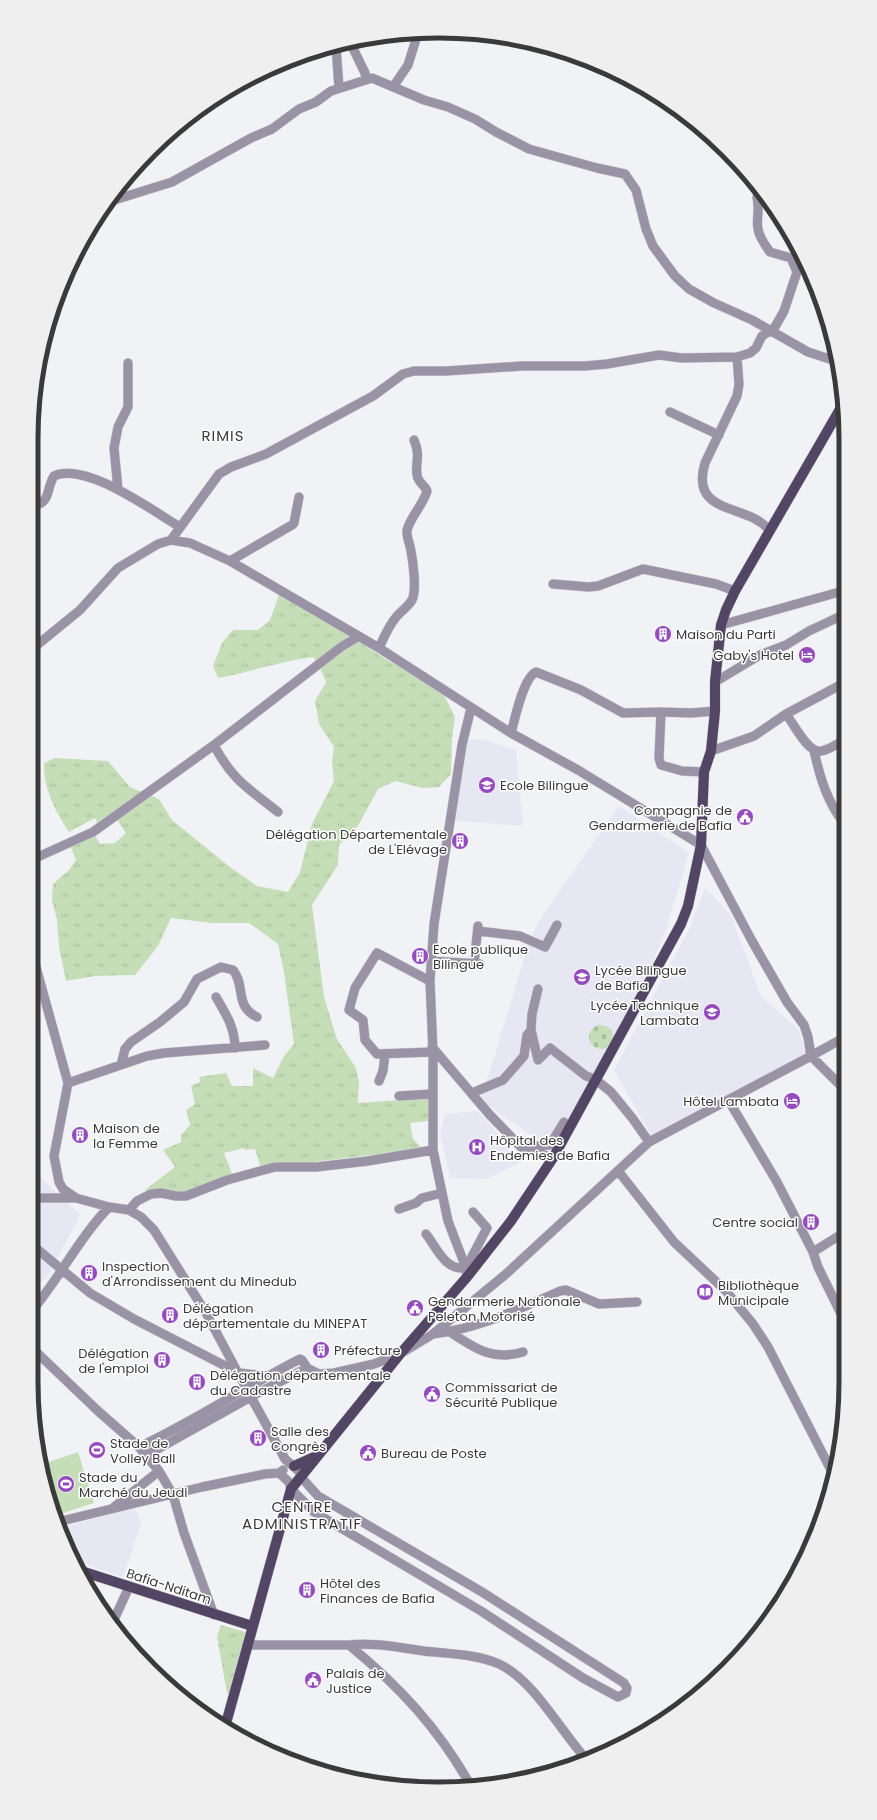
<svg xmlns="http://www.w3.org/2000/svg" width="877" height="1820" viewBox="0 0 877 1820" font-family="Poppins,sans-serif">
<style>
.built{fill:#e6e7f2}
.grass{fill:url(#grass-tufts)}
.cemetery{fill:url(#cemetery-stones)}
.pitch{fill:#c6deb8}
.lines{fill:none;stroke-linecap:round;stroke-linejoin:round}
.minor-casing{stroke:#cccdd1;stroke-width:10}
.major-casing{stroke:#cccdd1;stroke-width:11}
.minor{stroke:#9a93a5;stroke-width:9}
.major{stroke:#534564;stroke-width:10}
.labels{text-anchor:middle;stroke-width:3;stroke-linejoin:round;paint-order:stroke}
.poi-label{font-size:13px;fill:#3a3a3b;stroke:#fff;text-anchor:start}
.street-label{font-size:13px;fill:#3a3a3b;stroke:#fff}
.quarter-label{font-size:15px;letter-spacing:1px;fill:#3a3a3b;stroke:#fff}
.rim{fill:none;stroke:#3a3a3b;stroke-width:5}
</style>
<defs>
<pattern id="grass-tufts" width="24" height="20" patternUnits="userSpaceOnUse"><rect width="24" height="20" fill="#c6deb8"/><path d="M3 7l-1-3M5 7V3M7 7l1-3M15 17l-1-3M17 17v-4M19 17l1-3" fill="none" stroke="#abbf9f"/></pattern>
<pattern id="cemetery-stones" width="16" height="16" patternUnits="userSpaceOnUse"><rect width="16" height="16" fill="#c6deb8"/><path d="M2 7V4a2 2 0 0 1 4 0v3zM10 15v-3a2 2 0 0 1 4 0v3z" fill="#abbf9f"/></pattern>
</defs>
<rect width="100%" height="100%" fill="#f1f2f6"/>
<path class="built" d="M 482,739 L 516,750 L 523,826 L 450,820 L 462,741 Z
M 619,806 L 689,853 L 665,933 L 632,1007 L 552,1150 L 481,1100 L 528,946 L 538,922 Z
M 705,888 L 731,915 L 761,996 L 797,1028 L 808,1055 L 651,1135 L 614,1070 L 689,929 Z
M 477,1111 L 523,1161 L 487,1179 L 450,1178 L 440,1133 L 445,1114 Z
M 31,1171 L 34,1171 L 80,1215 L 48,1276 L 31,1291 Z
M 135,1508 L 141,1524 L 123,1577 L 74,1560 L 60,1528 Z"/>
<path class="grass" d="M 280,592 L 392,663 L 414,672 L 445,697 L 455,717 L 452,738 L 451,774 L 439,787 L 423,788 L 395,781 L 378,789 L 358,826 L 339,845 L 338,865 L 312,905 L 324,997 L 337,1039 L 356,1068 L 359,1082 L 358,1103 L 429,1098 L 428,1121 L 410,1123 L 413,1139 L 423,1149 L 261,1168 L 255,1149 L 245,1150 L 244,1148 L 224,1153 L 233,1176 L 190,1193 L 147,1194 L 145,1190 L 175,1167 L 163,1150 L 181,1142 L 181,1135 L 190,1125 L 186,1110 L 195,1104 L 191,1086 L 200,1082 L 199,1077 L 226,1073 L 232,1086 L 253,1086 L 253,1068 L 273,1078 L 284,1056 L 294,1044 L 284,972 L 278,944 L 249,923 L 211,923 L 171,918 L 158,946 L 135,975 L 95,976 L 66,981 L 59,947 L 57,920 L 52,900 L 53,884 L 69,870 L 76,860 L 69,843 L 93,832 L 100,844 L 115,843 L 126,833 L 116,818 L 99,826 L 95,818 L 69,832 C 55,811 43,788 44,763 L 55,758 L 108,761 L 130,787 L 159,799 L 172,820 L 230,867 L 257,886 L 288,892 L 300,872 L 312,824 L 334,781 L 332,762 L 334,747 L 319,724 L 315,701 L 326,682 L 320,668 L 313,657 C 281,661 250,672 218,678 L 213,666 L 222,643 L 233,630 L 258,630 L 270,620 Z
M 221,1625 L 248,1633 L 231,1693 L 227,1693 L 217,1637 Z"/>
<path class="cemetery" d="M589 1037a12 12 0 1 1 24 0a12 12 0 1 1-24 0Z"/>
<path class="pitch" d="M 78,1452 L 94,1503 L 54,1516 L 40,1465 Z"/>
<g class="lines">
<g class="minor-casing">
<path id="minor" d="M 350,42 L 365,73 L 366,79
M 336,46 L 339,88
M 393,87 L 408,65 L 418,33
M 757,197 C 760,211 756,218 758,229 C 759,237 765,245 770,252 L 791,258 L 797,272 L 784,311 L 772,332
M 108,202 L 172,182 L 251,138 L 272,129 L 299,109 L 316,102 L 331,91 L 372,78 L 424,100 L 448,107 L 475,119 L 496,132 L 529,149 L 597,168 L 625,174 L 636,190 L 646,229 L 653,246 L 675,276 L 689,289 L 714,303 L 752,320 L 808,352 L 836,361
M 737,357 L 739,384 L 737,396 L 705,463 C 689,516 748,503 769,530
M 670,412 L 719,435
M 118,489 L 114,448 L 118,427 L 128,407 L 128,363
M 31,506 C 52,503 45,491 54,476 C 85,461 153,511 180,527
M 171,540 L 219,474 L 231,467 L 266,454 L 373,396 L 403,374 L 414,371 L 446,371 L 522,366 L 585,366 L 607,364 L 659,355 L 682,358 L 737,357 L 750,353 L 756,348 L 762,336 L 770,331
M 230,561 L 292,525 L 294,523 L 299,497
M 553,584 L 589,587 L 598,586 L 643,569 L 716,584 L 735,591
M 721,625 L 843,591
M 379,648 C 384,637 389,625 397,616 C 402,610 408,607 412,600 C 417,590 413,562 411,551 C 410,544 406,536 407,530 C 411,516 423,505 427,491 C 425,485 418,483 417,475 C 415,462 421,456 414,440
M 31,650 L 80,610 L 118,568 L 158,544 L 171,540 L 190,543 L 230,561 L 379,648 L 511,733 L 578,770 L 701,845 L 752,941 L 787,1002 L 804,1025 L 808,1037 L 811,1056 L 845,1090
M 715,682 L 760,655 L 786,645 L 809,631 L 843,615
M 661,712 L 659,758 L 661,765 L 682,771 L 704,772
M 786,714 C 794,724 808,754 821,751 C 829,750 837,744 844,740
M 511,733 C 515,719 523,678 536,672 L 581,690 L 623,713 L 661,712 L 691,713 L 715,711
M 214,745 C 232,780 249,789 278,812
M 711,751 L 754,736 L 786,714 L 844,683
M 814,751 C 820,777 827,802 844,823
M 31,860 L 93,832 L 214,745 L 341,647 L 359,636
M 478,931 L 520,936 L 545,947 L 557,925
M 31,949 L 68,1083 L 54,1156 L 59,1182 L 63,1189 L 76,1198 L 109,1207 L 129,1210 L 141,1217 L 154,1230 L 206,1313 L 246,1388
M 431,961 L 480,964
M 474,964 L 478,926
M 430,981 L 377,953 L 355,988 L 349,1010 L 363,1020 L 365,1040 L 377,1054 L 433,1052
M 216,997 C 226,1014 235,1028 235,1048
M 531,1030 L 538,1060 L 550,1048 L 586,1076 L 595,1079 L 611,1092 L 633,1119 L 649,1142
M 432,1047 L 489,1114 L 521,1147 L 553,1158
M 121,1065 L 125,1049 L 131,1042 L 160,1022 L 184,1002 L 197,979 L 221,967 L 233,970 C 246,986 234,1006 257,1017
M 379,1081 L 383,1071 L 385,1054
M 68,1083 L 147,1056 L 164,1053 L 265,1045
M 472,1093 L 503,1080 L 524,1056 L 527,1035 L 531,1030 L 532,1014 L 538,989
M 399,1096 L 432,1094
M 729,1101 L 777,1182 L 813,1252 L 818,1267 L 846,1324
M 522,1147 L 550,1145 L 564,1122
M 619,1172 L 674,1242 L 726,1291 L 753,1324 L 768,1347 L 834,1476
M 31,1198 L 76,1198
M 399,1209 L 416,1203 L 422,1198 L 442,1193
M 129,1210 L 137,1201 L 151,1194 L 161,1193 L 176,1196 L 186,1196 L 227,1180 L 275,1167 L 316,1167 L 368,1161 L 433,1150
M 426,1234 C 437,1248 445,1271 466,1268 L 487,1228 L 473,1212
M 31,1244 L 90,1293 L 134,1319 L 239,1373 L 267,1376
M 813,1252 L 845,1232
M 467,1277 L 466,1268 L 448,1221 L 433,1150 L 433,1052 L 430,981 L 434,924 L 462,745 L 471,708
M 31,1312 C 59,1279 79,1238 109,1207
M 450,1332 C 476,1349 492,1361 523,1352
M 433,1334 C 478,1329 519,1309 560,1291 L 566,1290 L 599,1304 L 637,1302
M 31,1347 L 98,1411 L 139,1447 L 159,1471 L 173,1495 L 184,1533 L 214,1615
M 251,1397 L 285,1459 L 301,1473 L 301,1477 L 318,1496 L 482,1592 L 624,1683 L 627,1688 L 626,1693 L 618,1697 L 583,1678 L 481,1611 L 314,1512 L 291,1489 L 289,1482 L 279,1473
M 139,1447 C 194,1421 245,1387 300,1359 L 302,1360 L 307,1368 L 319,1374 L 334,1373 L 374,1364 L 400,1354 L 433,1334 L 506,1274 L 649,1142 L 811,1056 L 845,1037
M 147,1455 L 256,1394 L 307,1368
M 113,1508 L 159,1471
M 57,1522 L 202,1487 L 265,1474 L 279,1473 L 283,1470
M 112,1624 L 129,1587
M 247,1645 L 349,1645 C 400,1687 438,1728 471,1786
M 349,1645 C 374,1642 400,1648 424,1651 C 448,1654 477,1654 499,1664 C 534,1680 561,1732 587,1760"/>
</g>
<g class="major-casing">
<path id="major" d="M 294,1466 L 314,1457
M 78,1570 L 252,1626
M 225,1727 L 291,1489 L 400,1354 L 467,1277 L 511,1221 L 553,1158 L 681,924 L 688,906 L 701,845 L 704,772 L 711,751 L 715,711 L 715,682 L 721,625 L 726,610 L 735,591 L 843,404"/>
</g>
<use href="#minor" class="minor"/>
<use href="#major" class="major"/>
</g>
<defs>
<g id="building-disc" transform="scale(0.9)"><circle r="9.5" fill="#944bbe" stroke="#fff"/><path d="M-4-6H4V6H1V3H-1V6H-4ZM-2.5-4.3h1.7v1.8h-1.7ZM.8-4.3h1.7v1.8H.8ZM-2.5-1h1.7V.8h-1.7ZM.8-1h1.7V.8H.8Z" fill="#fff"/></g>
<g id="hotel-disc" transform="scale(0.9)"><circle r="9.5" fill="#944bbe" stroke="#fff"/><path d="M-6-4.5h1.5V1H6V5H4.5V3h-9V5H-6ZM-4 0a1.8 1.8 0 1 1 3.6 0ZM.5 0V-2.5h3Q6-2.5 6 0Z" fill="#fff"/></g>
<g id="school-disc" transform="scale(0.9)"><circle r="9.5" fill="#944bbe" stroke="#fff"/><path d="M0-5L7-2L0 1L-7-2ZM-4 1L0 2.5L4 1V4Q0 6-4 4Z" fill="#fff"/></g>
<g id="civic-disc" transform="scale(0.9)"><circle r="9.5" fill="#944bbe" stroke="#fff"/><path d="M-.6-6.5H3V-4.5H.6V-3L4-1V1h2V6H-6V1h2V-1L-.6-3ZM-1.2 2.5V6h2.4V2.5Z" fill="#fff"/></g>
<g id="hospital-disc" transform="scale(0.9)"><circle r="9.5" fill="#944bbe" stroke="#fff"/><path d="M-5-5h3v3.5h4V-5h3V5h-3V1.5h-4V5h-3Z" fill="#fff"/></g>
<g id="library-disc" transform="scale(0.9)"><circle r="9.5" fill="#944bbe" stroke="#fff"/><path d="M-6-4Q-3-5.5-.7-3.5V5Q-3 3-6 4ZM6-4Q3-5.5 .7-3.5V5Q3 3 6 4Z" fill="#fff"/></g>
<g id="stadium-disc" transform="scale(0.9)"><circle r="9.5" fill="#944bbe" stroke="#fff"/><path d="M0-5a6.5 5 0 1 0 0 10a6.5 5 0 1 0 0-10ZM-3.5-1.8h7v3.6h-7Z" fill="#fff"/></g>
</defs>
<g fill-rule="evenodd">
<use href="#building-disc" x="663" y="634"/>
<use href="#hotel-disc" x="807" y="655"/>
<use href="#school-disc" x="487" y="785"/>
<use href="#civic-disc" x="745" y="817"/>
<use href="#building-disc" x="460" y="841"/>
<use href="#building-disc" x="420" y="956"/>
<use href="#school-disc" x="582" y="977"/>
<use href="#school-disc" x="712" y="1012"/>
<use href="#hotel-disc" x="792" y="1101"/>
<use href="#building-disc" x="80" y="1135"/>
<use href="#hospital-disc" x="477" y="1147"/>
<use href="#building-disc" x="811" y="1222"/>
<use href="#building-disc" x="89" y="1273"/>
<use href="#library-disc" x="705" y="1292"/>
<use href="#civic-disc" x="415" y="1308"/>
<use href="#building-disc" x="170" y="1315"/>
<use href="#building-disc" x="321" y="1350"/>
<use href="#building-disc" x="162" y="1360"/>
<use href="#building-disc" x="197" y="1382"/>
<use href="#civic-disc" x="432" y="1394"/>
<use href="#building-disc" x="258" y="1438"/>
<use href="#stadium-disc" x="97" y="1450"/>
<use href="#civic-disc" x="368" y="1453"/>
<use href="#stadium-disc" x="66" y="1484"/>
<use href="#building-disc" x="307" y="1590"/>
<use href="#civic-disc" x="313" y="1680"/>
</g>
<g class="labels">
<g class="poi-label">
<text x="676" y="639">Maison du Parti</text>
<text x="794" y="660" text-anchor="end">Gaby's Hotel</text>
<text x="500" y="790">Ecole Bilingue</text>
<text x="732" y="815" text-anchor="end">Compagnie de<tspan x="732" dy="15">Gendarmerie de Bafia</tspan></text>
<text x="447" y="839" text-anchor="end">Délégation Départementale<tspan x="447" dy="15">de L'Elévage</tspan></text>
<text x="433" y="954">Ecole publique<tspan x="433" dy="15">Bilingue</tspan></text>
<text x="595" y="975">Lycée Bilingue<tspan x="595" dy="15">de Bafia</tspan></text>
<text x="699" y="1010" text-anchor="end">Lycée Technique<tspan x="699" dy="15">Lambata</tspan></text>
<text x="779" y="1106" text-anchor="end">Hôtel Lambata</text>
<text x="93" y="1133">Maison de<tspan x="93" dy="15">la Femme</tspan></text>
<text x="490" y="1145">Hôpital des<tspan x="490" dy="15">Endemies de Bafia</tspan></text>
<text x="798" y="1227" text-anchor="end">Centre social</text>
<text x="102" y="1271">Inspection<tspan x="102" dy="15">d'Arrondissement du Minedub</tspan></text>
<text x="718" y="1290">Bibliothèque<tspan x="718" dy="15">Municipale</tspan></text>
<text x="428" y="1306">Gendarmerie Nationale<tspan x="428" dy="15">Peleton Motorisé</tspan></text>
<text x="183" y="1313">Délégation<tspan x="183" dy="15">départementale du MINEPAT</tspan></text>
<text x="334" y="1355">Préfecture</text>
<text x="149" y="1358" text-anchor="end">Délégation<tspan x="149" dy="15">de l'emploi</tspan></text>
<text x="210" y="1380">Délégation départementale<tspan x="210" dy="15">du Cadastre</tspan></text>
<text x="445" y="1392">Commissariat de<tspan x="445" dy="15">Sécurité Publique</tspan></text>
<text x="271" y="1436">Salle des<tspan x="271" dy="15">Congrès</tspan></text>
<text x="110" y="1448">Stade de<tspan x="110" dy="15">Volley Ball</tspan></text>
<text x="381" y="1458">Bureau de Poste</text>
<text x="79" y="1482">Stade du<tspan x="79" dy="15">Marché du Jeudi</tspan></text>
<text x="320" y="1588">Hôtel des<tspan x="320" dy="15">Finances de Bafia</tspan></text>
<text x="326" y="1678">Palais de<tspan x="326" dy="15">Justice</tspan></text>
</g>
<g class="street-label">
<text transform="translate(169 1586) rotate(18)" y="5">Bafia-Nditam</text>
</g>
<g class="quarter-label">
<text x="223" y="441">RIMIS</text>
<text x="302" y="1512">CENTRE<tspan x="302" dy="17">ADMINISTRATIF</tspan></text>
</g>
</g>
<path d="M0 0H877V1820H0ZM438 38H439A400 400 0 0 1 839 438V1382A400 400 0 0 1 439 1782H438A400 400 0 0 1 38 1382V438A400 400 0 0 1 438 38Z" fill="#efefef" fill-rule="evenodd"/>
<path class="rim" d="M438 38H439A400 400 0 0 1 839 438V1382A400 400 0 0 1 439 1782H438A400 400 0 0 1 38 1382V438A400 400 0 0 1 438 38Z"/>
</svg>
